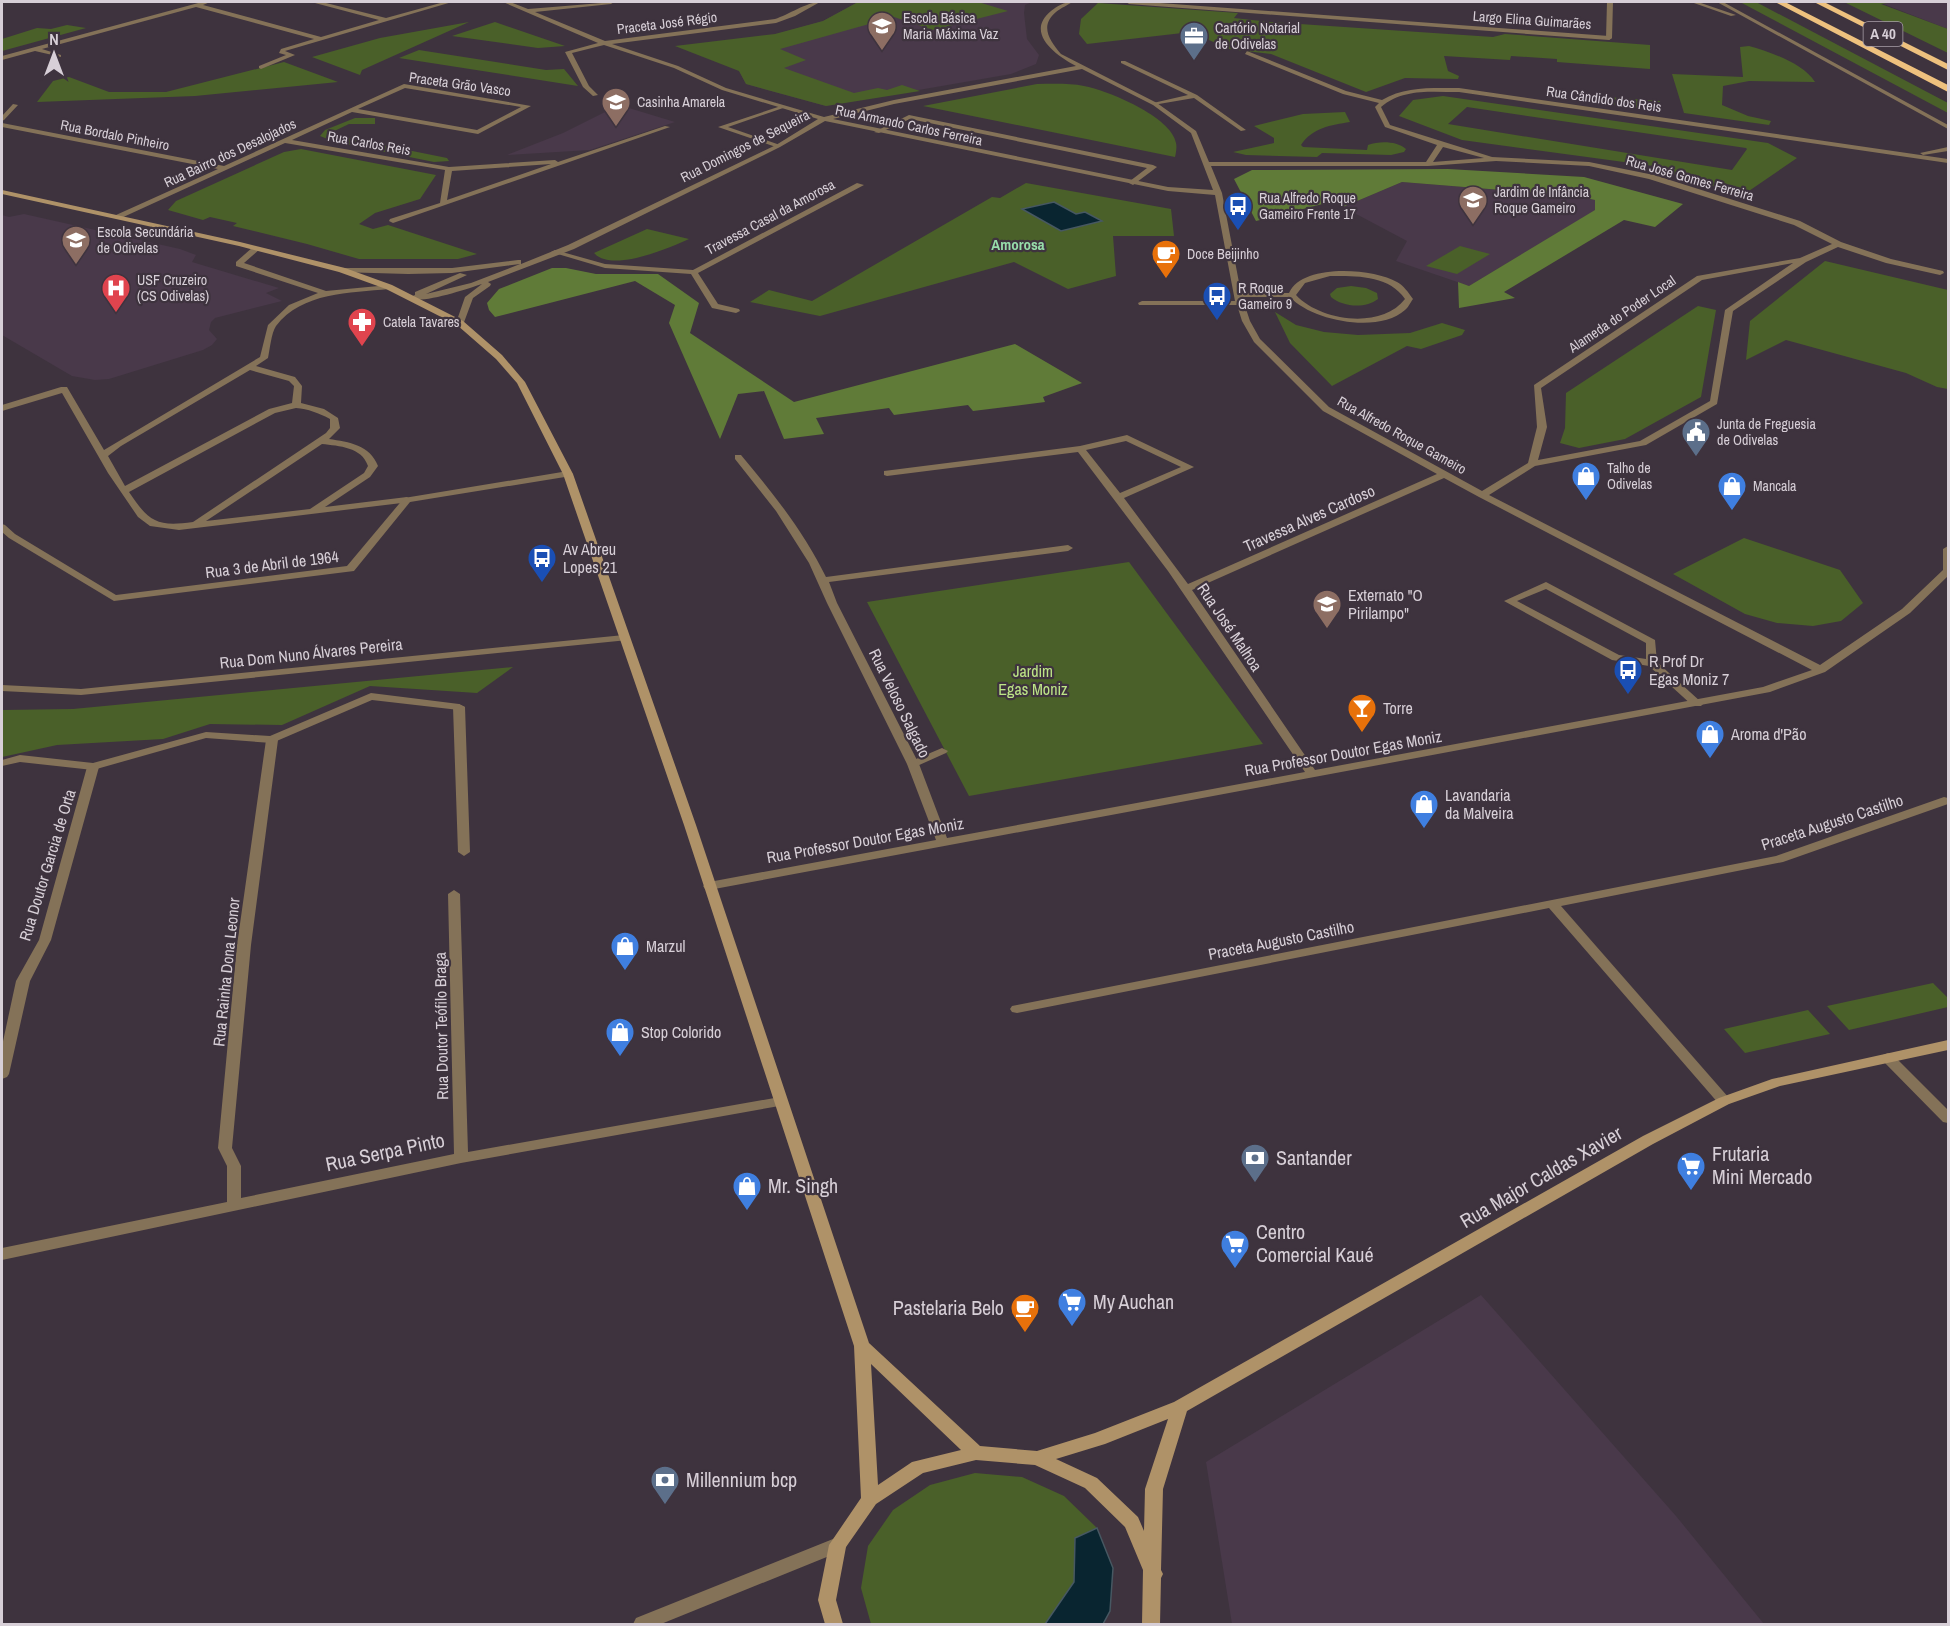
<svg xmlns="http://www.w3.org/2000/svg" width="1950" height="1626" viewBox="0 0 1950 1626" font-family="'Archivo Narrow',sans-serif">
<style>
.built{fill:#49394a}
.green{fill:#4a6029;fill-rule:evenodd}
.forest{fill:#607b38}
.water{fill:#092530;stroke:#475862;stroke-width:1.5}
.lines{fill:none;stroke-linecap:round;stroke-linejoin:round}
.lane{fill:#847258;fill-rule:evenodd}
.street{fill:#847258;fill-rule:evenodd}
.secondary{fill:#af9268;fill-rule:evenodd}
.highway{fill:#eec17e;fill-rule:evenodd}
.labels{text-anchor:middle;stroke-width:4.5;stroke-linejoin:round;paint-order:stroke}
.far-poi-label{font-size:14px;fill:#d7cfd7;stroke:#3e333e;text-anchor:start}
.far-street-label{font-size:14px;fill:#d7cfd7;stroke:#3e333e}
.shield{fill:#3e333e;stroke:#a9a0a9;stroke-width:1.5}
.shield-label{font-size:15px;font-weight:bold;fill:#d7cfd7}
.far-neighbourhood-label{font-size:15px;font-weight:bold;fill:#97ddaa;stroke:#3e333e}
.street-label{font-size:16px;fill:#d7cfd7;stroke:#3e333e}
.poi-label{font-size:16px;fill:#d7cfd7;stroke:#3e333e;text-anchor:start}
.park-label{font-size:16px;fill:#bde587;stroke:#3e333e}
.near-street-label{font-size:20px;fill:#d7cfd7;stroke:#3e333e}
.near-poi-label{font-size:20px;fill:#d7cfd7;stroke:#3e333e;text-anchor:start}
</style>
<rect width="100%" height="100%" fill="#3e333e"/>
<path class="built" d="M 858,2 L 1032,2 L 1025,5 L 1024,13 L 1027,39 L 1039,55 L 1036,64 L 1011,74 L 826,106 L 746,84 L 727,48 L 823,21 Z
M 1894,2 L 1948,2 L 1948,29 L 1881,3 Z
M 619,105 L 675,122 L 590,150 L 507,155 L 563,133 Z
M 1402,182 L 1576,196 L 1595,200 L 1596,210 L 1469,286 L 1396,261 L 1407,241 L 1343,207 Z
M 24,214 L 180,249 L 196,255 L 192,262 L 279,288 L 266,293 L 282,301 L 215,318 L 211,322 L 209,330 L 217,339 L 212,345 L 203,350 L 109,379 L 95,380 L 72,376 L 2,335 L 2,215 L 9,217 Z
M 1481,1295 L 1676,1516 L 1764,1624 L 1232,1624 L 1206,1462 Z"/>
<path class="green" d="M 858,2 L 978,2 L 1008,11 L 933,30 L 894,17 L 780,49 L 806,60 L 784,68 L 854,93 L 878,88 L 887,90 L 902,85 L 920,91 L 826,106 L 746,84 L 739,71 L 675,46 L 775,34 L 823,21 Z
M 1740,2 L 1756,2 L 1948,103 L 1948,113 Z
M 1844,2 L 1894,2 L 1881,4 L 1948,29 L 1948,53 Z
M 1098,3 L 1238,13 L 1234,18 L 1270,22 L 1493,37 L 1505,34 L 1650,45 L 1650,69 L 1557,62 L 1557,59 L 1511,56 L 1510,60 L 1444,56 L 1448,71 L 1459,76 L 1458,79 L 1405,78 L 1366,92 L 1271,54 L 1229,49 L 1191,32 L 1087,44 L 1079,34 L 1081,19 Z
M 469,22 L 362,70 L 360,75 L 312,57 L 380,38 Z
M 495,22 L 565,46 L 538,48 L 452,36 Z
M 67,25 L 86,28 L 2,51 L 2,39 L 37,28 L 51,29 Z
M 1749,46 C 1770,52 1803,63 1815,82 L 1749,81 L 1723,86 L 1722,105 L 1748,116 L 1771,121 L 1769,125 L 1684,113 L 1672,74 L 1743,77 L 1740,47 Z
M 419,50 L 546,70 L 564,69 L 578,86 L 399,58 Z
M 284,62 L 338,82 L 195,96 L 37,102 L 53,81 L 69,77 L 109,92 L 166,92 Z
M 1037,84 C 1052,84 1069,83 1084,86 C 1107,90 1172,117 1176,143 C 1177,147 1176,153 1175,157 L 923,106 Z
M 1580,95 L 1660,101 L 1658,111 L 1576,99 Z
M 1443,96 L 1768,143 L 1797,158 L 1743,195 L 1675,175 L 1661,167 L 1462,140 L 1399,116 L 1413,100 ZM 1467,107 L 1746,148 L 1747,149 L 1732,170 L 1448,124 Z
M 1345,112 L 1350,122 C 1331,125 1312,128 1301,145 L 1303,147 L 1367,150 L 1368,145 C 1380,141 1396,141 1406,149 L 1404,152 L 1391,155 L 1322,153 L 1317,157 L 1246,155 L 1233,152 L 1274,143 L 1274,138 L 1254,126 L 1303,114 Z
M 355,118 L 375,118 L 375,124 L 349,124 L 328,134 L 447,158 L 449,161 L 434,162 L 335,142 L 320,136 L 325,130 Z
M 301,149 L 436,175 L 420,199 L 375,213 L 359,224 L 373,229 L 388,225 L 477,254 L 458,259 L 359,259 L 307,244 L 233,226 L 237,223 L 210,217 L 203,220 L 168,210 L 176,201 L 284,152 Z
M 1026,183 L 1171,209 L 1174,236 L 1113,236 L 1116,276 L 1068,289 L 1014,262 L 820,316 L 750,302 L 769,290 L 812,301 L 992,197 L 1000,198 Z
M 647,229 L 689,239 C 669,248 612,273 594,253 Z
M 1460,246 L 1490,254 L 1457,274 L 1426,266 Z
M 1825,261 L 1948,290 L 1948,389 L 1937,387 L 1906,373 L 1786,340 L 1746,360 L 1750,321 Z
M 1351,286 L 1366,288 L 1377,293 L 1378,299 C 1365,309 1343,307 1331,297 L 1330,294 L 1337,288 Z
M 1698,306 L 1716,310 L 1701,397 L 1625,439 L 1579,448 L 1560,443 L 1565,428 L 1566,393 Z
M 1275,312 L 1296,325 L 1324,332 L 1358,335 L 1410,333 L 1442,323 L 1465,330 L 1462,335 L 1421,349 L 1407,346 L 1332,386 L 1290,343 Z
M 1744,538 L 1840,570 L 1863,603 L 1841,621 L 1813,626 L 1777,623 L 1745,614 L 1673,574 Z
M 1129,562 L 1263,744 L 969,796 L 867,602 Z
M 513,667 L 477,693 L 370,686 L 282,725 L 210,724 L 163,739 L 57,745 L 2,757 L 2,710 L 73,709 Z
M 1933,983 L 1948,998 L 1948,1007 L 1849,1030 L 1827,1006 Z
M 1808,1010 L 1830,1034 L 1745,1053 L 1724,1029 Z
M 975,1473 L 1022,1477 L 1064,1496 L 1097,1528 L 1075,1538 L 1074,1582 L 1045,1624 L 871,1624 L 861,1588 L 868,1546 L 893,1510 L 930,1485 Z"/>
<path class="forest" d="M 1448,169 L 1584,177 L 1683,204 L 1655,227 L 1624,220 L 1504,292 L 1515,298 L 1459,308 L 1458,282 L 1469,286 L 1595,210 L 1595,200 L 1576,196 L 1402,182 L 1343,207 L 1334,201 L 1256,221 L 1234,179 L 1252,170 Z
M 552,268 L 566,268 L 596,274 L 658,274 L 699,303 L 690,333 L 794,402 L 1015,344 L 1082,383 L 1043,397 L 1045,402 L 973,411 L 968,405 L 894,415 L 889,408 L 816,418 L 824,434 L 784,439 L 764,391 L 738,394 L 720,439 L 669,323 L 675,305 L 635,281 L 495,317 L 489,310 L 487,303 L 499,289 Z"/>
<path class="water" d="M 1054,202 L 1076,214 L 1085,212 L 1102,221 L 1061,231 L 1022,209 Z
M 1097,1528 L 1113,1568 L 1110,1611 L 1103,1624 L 1045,1624 L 1074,1582 L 1075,1538 Z"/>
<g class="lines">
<path class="lane" d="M 1607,2 L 1613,2 L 1612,38 L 1609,40 L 1606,38 Z
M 1121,61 L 1125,61 L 1197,95 L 1246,130 L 1241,131 L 1194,98 L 1153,105 L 1153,103 L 1188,95 L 1121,63 Z
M 781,106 L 786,107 L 728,127 L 780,145 L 780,147 L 776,147 L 718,127 Z
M 909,115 L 1153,165 L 1157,167 L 1133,185 L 1129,183 L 1130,181 L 1147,168 L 910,119 L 879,133 L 874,132 Z
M 857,183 L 864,185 L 698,273 L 718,304 L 739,309 L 740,311 L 736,313 L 712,308 L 691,274 L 605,268 L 551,252 L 555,250 L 605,264 L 693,270 Z
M 253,247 L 260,249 L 244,263 L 326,291 L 389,285 L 393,287 L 389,289 C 350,293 302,292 276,326 C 271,334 270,349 268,358 L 256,366 L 295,377 L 302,386 L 301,403 L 324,409 L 338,418 L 340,428 L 329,439 C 349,442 370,445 378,466 L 370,477 L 325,507 L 407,497 L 412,500 L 410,502 L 179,530 L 150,526 L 138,517 L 108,473 L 62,393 L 2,411 L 2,405 L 61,387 L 67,387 L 104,450 L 260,357 L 268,325 L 289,305 L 318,293 L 236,266 L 236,262 ZM 250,370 L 289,381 L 294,386 L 292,403 L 269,409 L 125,486 L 108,456 L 121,446 ZM 296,408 C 308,409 319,413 330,419 L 330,428 L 326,433 L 193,522 C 157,527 149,522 129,492 L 275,413 ZM 322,444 C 339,446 362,447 368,466 L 364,473 L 310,509 L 206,521 Z
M 1546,582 L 1655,640 L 1657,662 L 1701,702 L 1703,704 L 1701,706 L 1693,706 L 1649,666 L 1612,660 L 1504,601 ZM 1546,589 L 1646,643 L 1646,659 L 1619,655 L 1517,601 Z
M 371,693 L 459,704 L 465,707 L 459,710 L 372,700 L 272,743 L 206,738 L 93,770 L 20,762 L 2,766 L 2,760 L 20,755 L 93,763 L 206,732 L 270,736 Z
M 942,748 L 948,751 L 946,753 L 917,766 L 913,767 L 907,764 L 909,762 Z"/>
<path class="street" d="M 202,2 L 210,2 L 203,5 L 321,37 L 379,20 L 315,3 L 314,2 L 322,2 L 386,18 L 444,2 L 452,2 L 285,51 L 295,55 L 261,69 L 259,68 L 259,66 L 286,55 L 279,53 L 281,49 L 314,39 L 196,7 L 42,49 L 61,55 L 61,57 L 35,51 L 2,60 L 2,56 Z
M 503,2 L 510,2 L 528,9 L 614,2 L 611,4 L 535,12 L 605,41 L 775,19 C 788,15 807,2 820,2 L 795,16 L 776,23 L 612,44 L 678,66 L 726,88 L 824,117 L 894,100 L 1076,66 C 1057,56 1024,33 1051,11 C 1057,6 1064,2 1072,2 C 1068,5 1061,8 1056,12 C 1039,26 1050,41 1061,54 L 1157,103 L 1196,131 L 1209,162 L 1426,162 L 1437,145 L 1385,127 L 1375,107 L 1379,103 L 1343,94 L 1245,54 L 1247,51 L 1346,91 L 1382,100 C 1405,86 1433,88 1459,88 L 1948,159 L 1948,163 L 1459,92 C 1432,92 1403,88 1381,107 L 1390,125 L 1492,157 L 1589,162 L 1654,175 L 1800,221 L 1841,242 L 1891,259 L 1943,271 L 1944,273 L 1940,275 L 1886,263 L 1838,247 L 1806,262 L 1733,311 L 1717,404 L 1646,445 L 1535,466 L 1489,495 L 1820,665 L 1902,609 L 1943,570 L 1943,549 L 1948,546 L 1948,576 L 1910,613 L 1825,672 L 1770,692 L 709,890 L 705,889 L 703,886 L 709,882 L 936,840 L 907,764 L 827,603 L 809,563 L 776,511 L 735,459 L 735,455 L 741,455 C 773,493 804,532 826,577 L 1068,545 L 1073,548 L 1068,551 L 829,582 L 837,603 L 919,764 L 947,838 L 1305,772 L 1168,571 L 1078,452 L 887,476 L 884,475 L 884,471 L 1080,446 L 1127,435 L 1194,467 L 1124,498 L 1188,584 L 1437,474 L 1323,411 L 1254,342 L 1242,321 L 1237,305 L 1139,305 L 1138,303 L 1142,301 L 1235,301 L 1215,195 L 1168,191 L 825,121 L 780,147 L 574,249 L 488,282 L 491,284 L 490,286 L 473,298 L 463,325 L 456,323 L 465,297 L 482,284 C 467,289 420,305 408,298 L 415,295 L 415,292 L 460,273 L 467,275 L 426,294 L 471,283 L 520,264 L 452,273 L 408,274 L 339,272 L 338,270 L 342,268 L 452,268 L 518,260 L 521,260 L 521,264 L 568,245 L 776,145 L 818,119 L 722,90 L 674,68 L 604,45 L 572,53 L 589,86 L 598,95 L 593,96 L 583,87 L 565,52 L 598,43 ZM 1082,69 L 1153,105 L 1191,133 L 1213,190 L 1168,187 L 833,119 L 894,104 ZM 1443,147 L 1484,158 L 1433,162 ZM 1496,161 L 1589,166 L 1649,179 L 1794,225 L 1832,244 L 1800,258 L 1697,276 L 1534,385 L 1537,427 L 1528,463 L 1482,491 L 1329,407 L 1260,339 L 1250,321 L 1242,297 L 1290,297 C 1312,321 1379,334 1405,310 C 1408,308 1410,303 1413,299 C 1408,292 1404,286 1397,282 C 1373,268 1302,263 1289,293 L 1241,293 L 1222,193 L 1211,166 L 1428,166 ZM 1793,263 L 1725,310 L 1710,401 L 1640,441 L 1538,460 L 1547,427 L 1541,388 L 1702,280 ZM 1330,276 C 1356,276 1389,275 1405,299 C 1381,330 1320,321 1296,295 L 1305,283 ZM 1126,441 L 1181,467 L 1120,493 L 1086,450 ZM 1444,478 L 1479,497 L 1812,670 L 1763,687 L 1315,770 L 1192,590 Z
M 1126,2 L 1146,2 L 1609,36 L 1612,38 L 1609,40 L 1129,4 Z
M 1691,2 L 1698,2 L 1736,15 L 1731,16 Z
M 1717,2 L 1723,2 L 1948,125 L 1948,129 Z
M 404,84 L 531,106 L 478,134 L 352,112 L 292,140 L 449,167 L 555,160 L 558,162 L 665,126 L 670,127 L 393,223 L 389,221 L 390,219 L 440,203 L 445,170 L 285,143 L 119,219 L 116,219 L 116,215 L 218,169 L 2,127 L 2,123 L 224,166 ZM 405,88 L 521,107 L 477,130 L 358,109 ZM 551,164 L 447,200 L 452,171 Z
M 13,104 L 18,105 L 4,120 L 2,121 L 2,116 Z
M 1948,147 L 1948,151 L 1923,155 L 1920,153 Z
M 568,471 L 573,474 L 571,476 L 410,502 L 354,571 L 114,601 L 9,538 L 2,532 L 2,524 L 5,525 L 15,534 L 116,595 L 347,566 L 404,498 Z
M 624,635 L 629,638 L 628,640 L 81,695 L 2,691 L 2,685 L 81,689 Z
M 459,704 L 465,707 L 470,852 L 464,856 L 458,852 L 453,707 Z
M 272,737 L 278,740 L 251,945 L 232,1148 L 241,1166 L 241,1198 L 454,1154 L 448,894 L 454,890 L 460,894 L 468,1152 L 780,1097 L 785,1099 L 787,1102 L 785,1105 L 461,1163 L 2,1260 L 2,1248 L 227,1202 L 227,1166 L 218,1148 L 237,945 L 266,740 Z
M 93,764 L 99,767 L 51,940 L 30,981 L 9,1074 L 7,1077 L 2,1079 L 2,1046 L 16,981 L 39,940 L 87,767 Z
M 1944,797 L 1948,798 L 1948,804 L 1783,862 L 1561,906 L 1729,1098 L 1731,1101 L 1729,1104 L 1719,1104 L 1549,908 L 1017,1013 L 1012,1012 L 1010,1009 L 1012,1006 L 1017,1005 L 1776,856 Z
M 1888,1053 L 1893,1055 L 1948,1110 L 1948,1123 L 1943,1122 L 1883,1061 L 1881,1058 L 1883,1055 Z
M 838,1537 L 844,1540 L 847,1545 L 844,1550 L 661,1624 L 633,1624 L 636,1618 Z"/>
<path class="secondary" d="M 2,190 L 240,242 L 345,268 L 392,285 L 463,321 L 502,355 L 525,382 L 573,474 L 696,825 L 869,1343 L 980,1446 L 1037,1451 L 1095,1433 L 1174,1402 L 1643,1136 L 1719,1098 L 1772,1079 L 1948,1040 L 1948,1050 L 1780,1086 L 1729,1104 L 1653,1144 L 1187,1411 L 1163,1489 L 1161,1570 L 1163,1574 L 1161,1578 L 1160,1624 L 1142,1624 L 1143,1570 L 1125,1527 L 1085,1488 L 1035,1465 L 976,1460 L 923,1473 L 876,1504 L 846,1547 L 836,1600 L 843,1624 L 825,1624 L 818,1600 L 829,1545 L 861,1498 L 854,1346 L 684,825 L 563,474 L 517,383 L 496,359 L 457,325 L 386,289 L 339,272 L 239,246 L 2,194 ZM 871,1364 L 961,1450 L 912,1462 L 878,1485 ZM 1168,1419 L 1145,1489 L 1144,1531 L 1138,1517 L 1097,1478 L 1056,1459 L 1105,1444 Z"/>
<path class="highway" d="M 1775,2 L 1785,2 L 1948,85 L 1948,92 Z
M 1814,2 L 1824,2 L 1948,64 L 1948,70 Z"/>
</g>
<defs>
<g id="school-pin" transform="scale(1.5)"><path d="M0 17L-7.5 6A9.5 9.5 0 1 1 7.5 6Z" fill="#8d6e63" stroke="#3e333e"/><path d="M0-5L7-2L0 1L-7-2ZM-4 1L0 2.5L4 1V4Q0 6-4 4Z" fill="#fff"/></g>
<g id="office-pin" transform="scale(1.5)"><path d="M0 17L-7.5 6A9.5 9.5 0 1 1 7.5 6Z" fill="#5c6f8a" stroke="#3e333e"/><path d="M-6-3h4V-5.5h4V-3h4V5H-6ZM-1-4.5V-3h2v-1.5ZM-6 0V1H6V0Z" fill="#fff"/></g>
<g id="bus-pin" transform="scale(1.5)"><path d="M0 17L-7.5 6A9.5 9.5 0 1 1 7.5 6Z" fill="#1a4fb4" stroke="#3e333e"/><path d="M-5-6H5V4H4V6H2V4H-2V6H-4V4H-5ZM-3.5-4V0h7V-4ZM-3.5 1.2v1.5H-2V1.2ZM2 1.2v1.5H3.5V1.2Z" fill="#fff"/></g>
<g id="cafe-pin" transform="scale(1.5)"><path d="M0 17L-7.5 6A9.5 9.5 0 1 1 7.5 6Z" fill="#e8710a" stroke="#3e333e"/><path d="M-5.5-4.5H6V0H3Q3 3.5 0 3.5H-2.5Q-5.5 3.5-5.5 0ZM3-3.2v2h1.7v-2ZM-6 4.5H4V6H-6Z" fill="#fff"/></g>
<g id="hospital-pin" transform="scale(1.5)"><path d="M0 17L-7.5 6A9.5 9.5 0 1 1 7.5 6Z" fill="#e0444e" stroke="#3e333e"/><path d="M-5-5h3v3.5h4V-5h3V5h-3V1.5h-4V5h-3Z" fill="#fff"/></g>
<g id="pharmacy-pin" transform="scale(1.5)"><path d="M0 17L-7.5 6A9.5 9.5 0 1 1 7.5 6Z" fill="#e0444e" stroke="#3e333e"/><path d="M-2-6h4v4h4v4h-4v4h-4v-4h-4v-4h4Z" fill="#fff"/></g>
<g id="civic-pin" transform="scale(1.5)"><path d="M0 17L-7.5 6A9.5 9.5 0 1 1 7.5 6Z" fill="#5c6f8a" stroke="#3e333e"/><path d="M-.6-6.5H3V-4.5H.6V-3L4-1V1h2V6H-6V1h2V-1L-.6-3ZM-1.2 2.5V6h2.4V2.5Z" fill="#fff"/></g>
<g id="shop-pin" transform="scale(1.5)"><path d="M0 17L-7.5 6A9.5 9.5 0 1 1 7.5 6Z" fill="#3f7fe0" stroke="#3e333e"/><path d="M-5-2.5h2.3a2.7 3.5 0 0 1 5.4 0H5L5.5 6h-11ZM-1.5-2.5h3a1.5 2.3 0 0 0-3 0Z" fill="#fff"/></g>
<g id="bar-pin" transform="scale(1.5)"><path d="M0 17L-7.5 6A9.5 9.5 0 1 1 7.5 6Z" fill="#e8710a" stroke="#3e333e"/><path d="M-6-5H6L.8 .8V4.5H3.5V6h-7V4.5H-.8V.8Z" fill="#fff"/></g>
<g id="bank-pin" transform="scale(1.5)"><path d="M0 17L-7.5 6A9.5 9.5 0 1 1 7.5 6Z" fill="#5c6f8a" stroke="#3e333e"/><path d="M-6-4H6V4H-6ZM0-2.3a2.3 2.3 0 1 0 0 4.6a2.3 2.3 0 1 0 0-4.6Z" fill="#fff"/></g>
<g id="supermarket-pin" transform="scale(1.5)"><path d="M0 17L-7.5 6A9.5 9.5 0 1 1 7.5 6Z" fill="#3f7fe0" stroke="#3e333e"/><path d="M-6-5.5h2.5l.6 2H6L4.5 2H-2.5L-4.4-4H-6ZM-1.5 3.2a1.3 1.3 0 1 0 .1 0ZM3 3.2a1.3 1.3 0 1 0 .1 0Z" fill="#fff"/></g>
</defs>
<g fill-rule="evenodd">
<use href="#school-pin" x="882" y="26"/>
<use href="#office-pin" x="1194" y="36"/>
<use href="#school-pin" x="616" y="102"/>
<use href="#school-pin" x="1473" y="200"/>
<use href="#bus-pin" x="1238" y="206"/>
<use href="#school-pin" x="76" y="240"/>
<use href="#cafe-pin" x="1166" y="254"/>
<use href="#hospital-pin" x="116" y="288"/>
<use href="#bus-pin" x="1217" y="296"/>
<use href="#pharmacy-pin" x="362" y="322"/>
<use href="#civic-pin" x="1696" y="432"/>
<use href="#shop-pin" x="1586" y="476"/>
<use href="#shop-pin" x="1732" y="486"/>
<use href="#bus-pin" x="542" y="558"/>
<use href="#school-pin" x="1327" y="604"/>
<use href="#bus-pin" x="1628" y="670"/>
<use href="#bar-pin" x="1362" y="708"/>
<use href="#shop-pin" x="1710" y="734"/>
<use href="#shop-pin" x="1424" y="804"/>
<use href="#shop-pin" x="625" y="946"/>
<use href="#shop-pin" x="620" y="1032"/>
<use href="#bank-pin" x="1255" y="1158"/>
<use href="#supermarket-pin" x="1691" y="1166"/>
<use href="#shop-pin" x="747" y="1186"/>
<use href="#supermarket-pin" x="1235" y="1244"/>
<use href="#supermarket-pin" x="1072" y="1302"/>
<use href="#cafe-pin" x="1025" y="1308"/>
<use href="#bank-pin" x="665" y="1480"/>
</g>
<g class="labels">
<g class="far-poi-label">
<text x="903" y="23">Escola Básica<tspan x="903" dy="16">Maria Máxima Vaz</tspan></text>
<text x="1215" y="33">Cartório Notarial<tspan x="1215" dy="16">de Odivelas</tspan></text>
<text x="637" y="107">Casinha Amarela</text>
<text x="1494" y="197">Jardim de Infância<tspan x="1494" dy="16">Roque Gameiro</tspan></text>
<text x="1259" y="203">Rua Alfredo Roque<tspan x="1259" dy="16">Gameiro Frente 17</tspan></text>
<text x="97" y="237">Escola Secundária<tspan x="97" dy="16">de Odivelas</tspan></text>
<text x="1187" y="259">Doce Beijinho</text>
<text x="137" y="285">USF Cruzeiro<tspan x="137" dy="16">(CS Odivelas)</tspan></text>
<text x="1238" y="293">R Roque<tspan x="1238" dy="16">Gameiro 9</tspan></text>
<text x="383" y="327">Catela Tavares</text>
<text x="1717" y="429">Junta de Freguesia<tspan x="1717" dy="16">de Odivelas</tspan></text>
<text x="1607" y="473">Talho de<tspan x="1607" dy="16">Odivelas</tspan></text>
<text x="1753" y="491">Mancala</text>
</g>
<g class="far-street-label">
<text transform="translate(1532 20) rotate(4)" y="5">Largo Elina Guimarães</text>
<text transform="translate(667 23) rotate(-7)" y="5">Praceta José Régio</text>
<text transform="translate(460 84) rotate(8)" y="5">Praceta Grão Vasco</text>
<text transform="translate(1604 99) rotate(8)" y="5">Rua Cândido dos Reis</text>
<text transform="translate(909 125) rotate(12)" y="5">Rua Armando Carlos Ferreira</text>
<text transform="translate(115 135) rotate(11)" y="5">Rua Bordalo Pinheiro</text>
<text transform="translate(369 143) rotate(10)" y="5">Rua Carlos Reis</text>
<text transform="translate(745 146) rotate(-27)" y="5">Rua Domingos de Sequeira</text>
<text transform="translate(230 153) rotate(-25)" y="5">Rua Bairro dos Desalojados</text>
<text transform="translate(1690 178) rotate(16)" y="5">Rua José Gomes Ferreira</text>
<text transform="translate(770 217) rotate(-28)" y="5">Travessa Casal da Amorosa</text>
<text transform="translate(1622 314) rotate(-34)" y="5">Alameda do Poder Local</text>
<text transform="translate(1402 435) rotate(29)" y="5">Rua Alfredo Roque Gameiro</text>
</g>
<rect class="shield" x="1863.5" y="22" width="39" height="24" rx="4.5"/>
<g class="shield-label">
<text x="1883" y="39">A 40</text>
</g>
<g class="far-neighbourhood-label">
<text x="1018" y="250">Amorosa</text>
</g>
<g class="street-label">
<text transform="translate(1309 518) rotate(-24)" y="6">Travessa Alves Cardoso</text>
<text transform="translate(272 564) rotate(-7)" y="6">Rua 3 de Abril de 1964</text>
<text transform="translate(1230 627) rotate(56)" y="6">Rua José Malhoa</text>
<text transform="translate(311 653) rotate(-6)" y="6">Rua Dom Nuno Álvares Pereira</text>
<text transform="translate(900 703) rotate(64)" y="6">Rua Veloso Salgado</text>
<text transform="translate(1343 753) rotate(-10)" y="6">Rua Professor Doutor Egas Moniz</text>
<text transform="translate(1832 822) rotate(-18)" y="6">Praceta Augusto Castilho</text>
<text transform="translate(865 840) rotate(-10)" y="6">Rua Professor Doutor Egas Moniz</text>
<text transform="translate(47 865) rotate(-73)" y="6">Rua Doutor Garcia de Orta</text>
<text transform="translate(1281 940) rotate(-11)" y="6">Praceta Augusto Castilho</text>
<text transform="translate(226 972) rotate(-84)" y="6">Rua Rainha Dona Leonor</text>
<text transform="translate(441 1026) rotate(-91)" y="6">Rua Doutor Teófilo Braga</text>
</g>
<g class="poi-label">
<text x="563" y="555">Av Abreu<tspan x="563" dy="18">Lopes 21</tspan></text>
<text x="1348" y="601">Externato "O<tspan x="1348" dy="18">Pirilampo"</tspan></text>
<text x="1649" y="667">R Prof Dr<tspan x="1649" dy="18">Egas Moniz 7</tspan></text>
<text x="1383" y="714">Torre</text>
<text x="1731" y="740">Aroma d'Pão</text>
<text x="1445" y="801">Lavandaria<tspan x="1445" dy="18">da Malveira</tspan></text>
<text x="646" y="952">Marzul</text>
<text x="641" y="1038">Stop Colorido</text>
</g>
<g class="park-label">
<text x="1033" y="677">Jardim<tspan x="1033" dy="18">Egas Moniz</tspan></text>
</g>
<g class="near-street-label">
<text transform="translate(385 1152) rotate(-12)" y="7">Rua Serpa Pinto</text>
<text transform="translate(1541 1177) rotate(-30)" y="7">Rua Major Caldas Xavier</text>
</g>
<g class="near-poi-label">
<text x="1712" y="1161">Frutaria<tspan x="1712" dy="23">Mini Mercado</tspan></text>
<text x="1276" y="1165">Santander</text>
<text x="768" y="1193">Mr. Singh</text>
<text x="1256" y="1239">Centro<tspan x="1256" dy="23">Comercial Kaué</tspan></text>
<text x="1093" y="1309">My Auchan</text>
<text x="1004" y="1315" text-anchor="end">Pastelaria Belo</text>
<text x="686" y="1487">Millennium bcp</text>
</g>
</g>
<rect width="1950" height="1626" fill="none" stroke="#d7cfd7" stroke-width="6"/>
<g transform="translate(54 54)" stroke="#3e333e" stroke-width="4.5" paint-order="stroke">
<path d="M0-4.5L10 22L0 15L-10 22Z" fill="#d7cfd7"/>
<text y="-9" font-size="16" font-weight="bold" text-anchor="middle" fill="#d7cfd7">N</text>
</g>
</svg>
